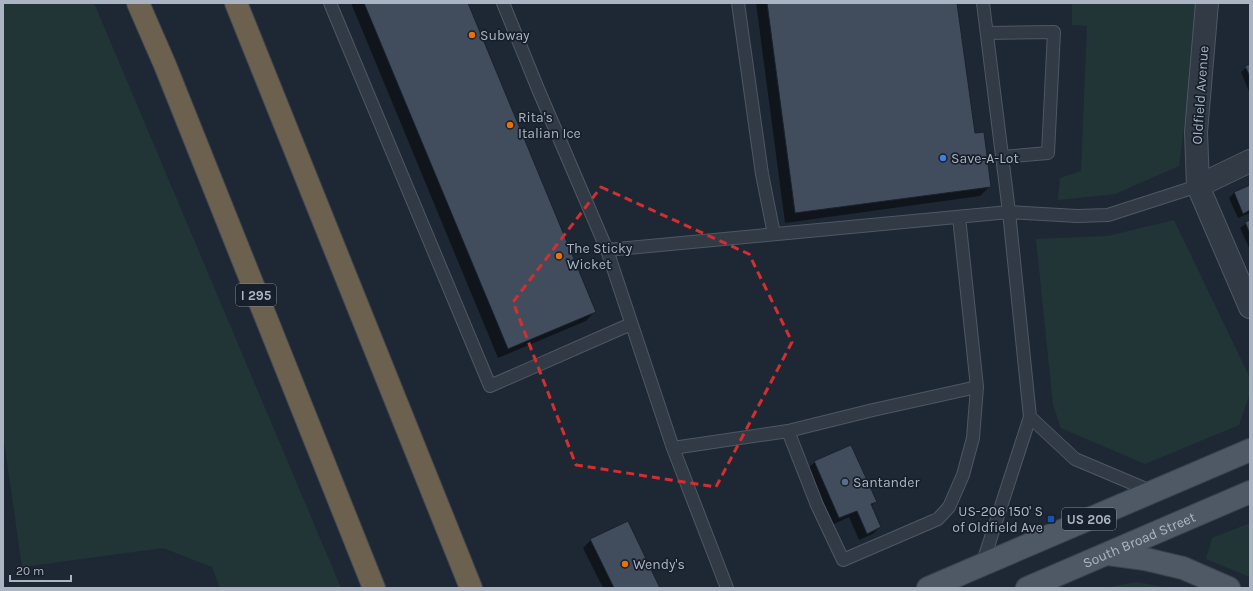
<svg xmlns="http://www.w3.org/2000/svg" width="1253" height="591" viewBox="0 0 1253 591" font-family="Karla,sans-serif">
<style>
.green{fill:#213537}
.shadow{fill:#0007}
.building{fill:#414d5d;stroke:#19212c}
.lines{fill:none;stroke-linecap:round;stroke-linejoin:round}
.lane-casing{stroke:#4f5764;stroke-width:14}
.street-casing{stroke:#4f5764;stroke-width:24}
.primary-casing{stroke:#3b434f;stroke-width:24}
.highway-casing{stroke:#3c4450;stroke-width:24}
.lane{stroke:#323a45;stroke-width:12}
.street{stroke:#323a45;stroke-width:22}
.primary{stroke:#4f5966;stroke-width:22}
.highway{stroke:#6c604e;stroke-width:22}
.marked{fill:none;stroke:#d42f30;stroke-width:3;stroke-dasharray:8 5;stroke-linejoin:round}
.food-dot{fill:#e8710a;stroke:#171f2a;stroke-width:1.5}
.shop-dot{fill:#3f7fe0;stroke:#171f2a;stroke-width:1.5}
.service-dot{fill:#5c6f8a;stroke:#171f2a;stroke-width:1.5}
.transit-dot{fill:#1a4fb4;stroke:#171f2a;stroke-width:1.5}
.labels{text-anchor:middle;stroke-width:3.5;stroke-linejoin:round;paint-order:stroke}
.shield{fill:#171f2a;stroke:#7f8795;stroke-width:1}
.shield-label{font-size:13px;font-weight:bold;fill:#abb4c3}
.poi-label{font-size:14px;fill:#abb4c3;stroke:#171f2a;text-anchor:start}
.street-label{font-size:14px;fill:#abb4c3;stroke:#171f2a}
</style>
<rect width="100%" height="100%" fill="#1e2835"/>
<path class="green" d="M 3,3 L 94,3 L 341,588 L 220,588 L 212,567 L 163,548 L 22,567 L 3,433 Z
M 1072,3 L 1200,3 L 1179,166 L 1115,194 L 1058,200 L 1060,178 L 1081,171 L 1087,26 L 1072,25 Z
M 1174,220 L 1250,378 L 1250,393 L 1239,425 L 1145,464 L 1061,428 L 1053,405 L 1036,239 L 1108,236 Z
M 1250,523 L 1250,577 L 1206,559 L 1212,538 Z
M 1137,582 L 1169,588 L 1104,588 Z"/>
<path class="shadow" d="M 351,3 L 467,3 L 595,311 L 586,321 L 498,358 Z
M 756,3 L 956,3 L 974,134 L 990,186 L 980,196 L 785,223 Z
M 1250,65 L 1250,94 L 1241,72 Z
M 1250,186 L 1250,213 L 1238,218 L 1229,198 L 1234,193 Z
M 1250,221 L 1250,250 L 1240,228 Z
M 815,462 L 876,502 L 871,506 L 880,527 L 873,534 L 859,540 L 849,517 L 832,525 L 807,469 Z
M 591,540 L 659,588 L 603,588 L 583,548 Z"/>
<path class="building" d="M 364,3 L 468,3 L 596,312 L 508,349 Z
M 767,3 L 957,3 L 975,133 L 984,132 L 991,187 L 795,213 Z
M 1250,64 L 1250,77 L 1245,66 Z
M 1250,185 L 1250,210 L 1243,214 L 1234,192 Z
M 1250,220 L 1250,234 L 1245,222 Z
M 851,445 L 877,502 L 871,504 L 881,527 L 867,534 L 857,511 L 839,518 L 814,461 Z
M 628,521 L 660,588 L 614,588 L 590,539 Z"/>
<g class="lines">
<g class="lane-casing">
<path id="lane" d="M 330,3 L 490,386 L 631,324
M 503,3 L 538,89 L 607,250 L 673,448 L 727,588
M 738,3 L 762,174 L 774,234
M 987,33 L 1054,32 L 1048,153 L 1003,157
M 607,250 L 1009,212 L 1077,216 L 1108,215 L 1198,186
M 1030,417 L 1075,459 L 1153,492
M 788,431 L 817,505 L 843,560 L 938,519 L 949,507 L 963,475 L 973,438 L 977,387 L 959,217
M 673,448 L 788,431 L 873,410 L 977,387
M 982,565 L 1030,417 L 1009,212 L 983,3"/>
</g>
<g class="street-casing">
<path id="street" d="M 1207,3 L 1196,132 L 1198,186 L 1250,307
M 1198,186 L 1250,161"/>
</g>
<g class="primary-casing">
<g id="primary">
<path d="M 1108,554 L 1145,559 L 1183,568 L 1229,588"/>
<path d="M 928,588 L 1250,450"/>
<path id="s1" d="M 1027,588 L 1250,492"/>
</g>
</g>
<g class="highway-casing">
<path id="highway" d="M 138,3 L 165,65 L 374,588
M 236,3 L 471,588"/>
</g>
<use href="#lane" class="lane"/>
<use href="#street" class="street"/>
<use href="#primary" class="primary"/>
<use href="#highway" class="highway"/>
</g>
<path class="marked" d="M 601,187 L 749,254 L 792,342 L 716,487 L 576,465 L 513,302 Z"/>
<g class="food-dot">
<circle cx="472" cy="35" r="4"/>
<circle cx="510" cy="125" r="4"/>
<circle cx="559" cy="256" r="4"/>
<circle cx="625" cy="564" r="4"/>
</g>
<circle class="shop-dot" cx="943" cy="158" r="4"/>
<circle class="service-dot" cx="845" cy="482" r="4"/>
<rect class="transit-dot" x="1047" y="515" width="8" height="8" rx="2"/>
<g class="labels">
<g class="shield">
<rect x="236" y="284" width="40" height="22" rx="3"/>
<rect x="1062" y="508" width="54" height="22" rx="3"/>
</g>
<g class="shield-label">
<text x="256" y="300">I 295</text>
<text x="1089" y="524">US 206</text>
</g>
<g class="poi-label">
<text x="480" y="40">Subway</text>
<text x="518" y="122">Rita's<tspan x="518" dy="16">Italian Ice</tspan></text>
<text x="951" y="163">Save-A-Lot</text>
<text x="567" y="253">The Sticky<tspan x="567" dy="16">Wicket</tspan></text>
<text x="853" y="487">Santander</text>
<text x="1043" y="516" text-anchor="end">US-206 150' S<tspan x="1043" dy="16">of Oldfield Ave</tspan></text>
<text x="633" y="569">Wendy's</text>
</g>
<g class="street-label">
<text transform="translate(1200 95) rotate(-86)" y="5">Oldfield Avenue</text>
<text dy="5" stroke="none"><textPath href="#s1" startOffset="122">South Broad Street</textPath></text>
</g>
</g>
<rect width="1253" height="591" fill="none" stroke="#abb4c3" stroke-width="8"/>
<path d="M10 575v6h61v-6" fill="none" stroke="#abb4c3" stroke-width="2"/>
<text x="16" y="575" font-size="12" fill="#abb4c3" stroke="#171f2a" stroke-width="3" paint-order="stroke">20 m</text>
</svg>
